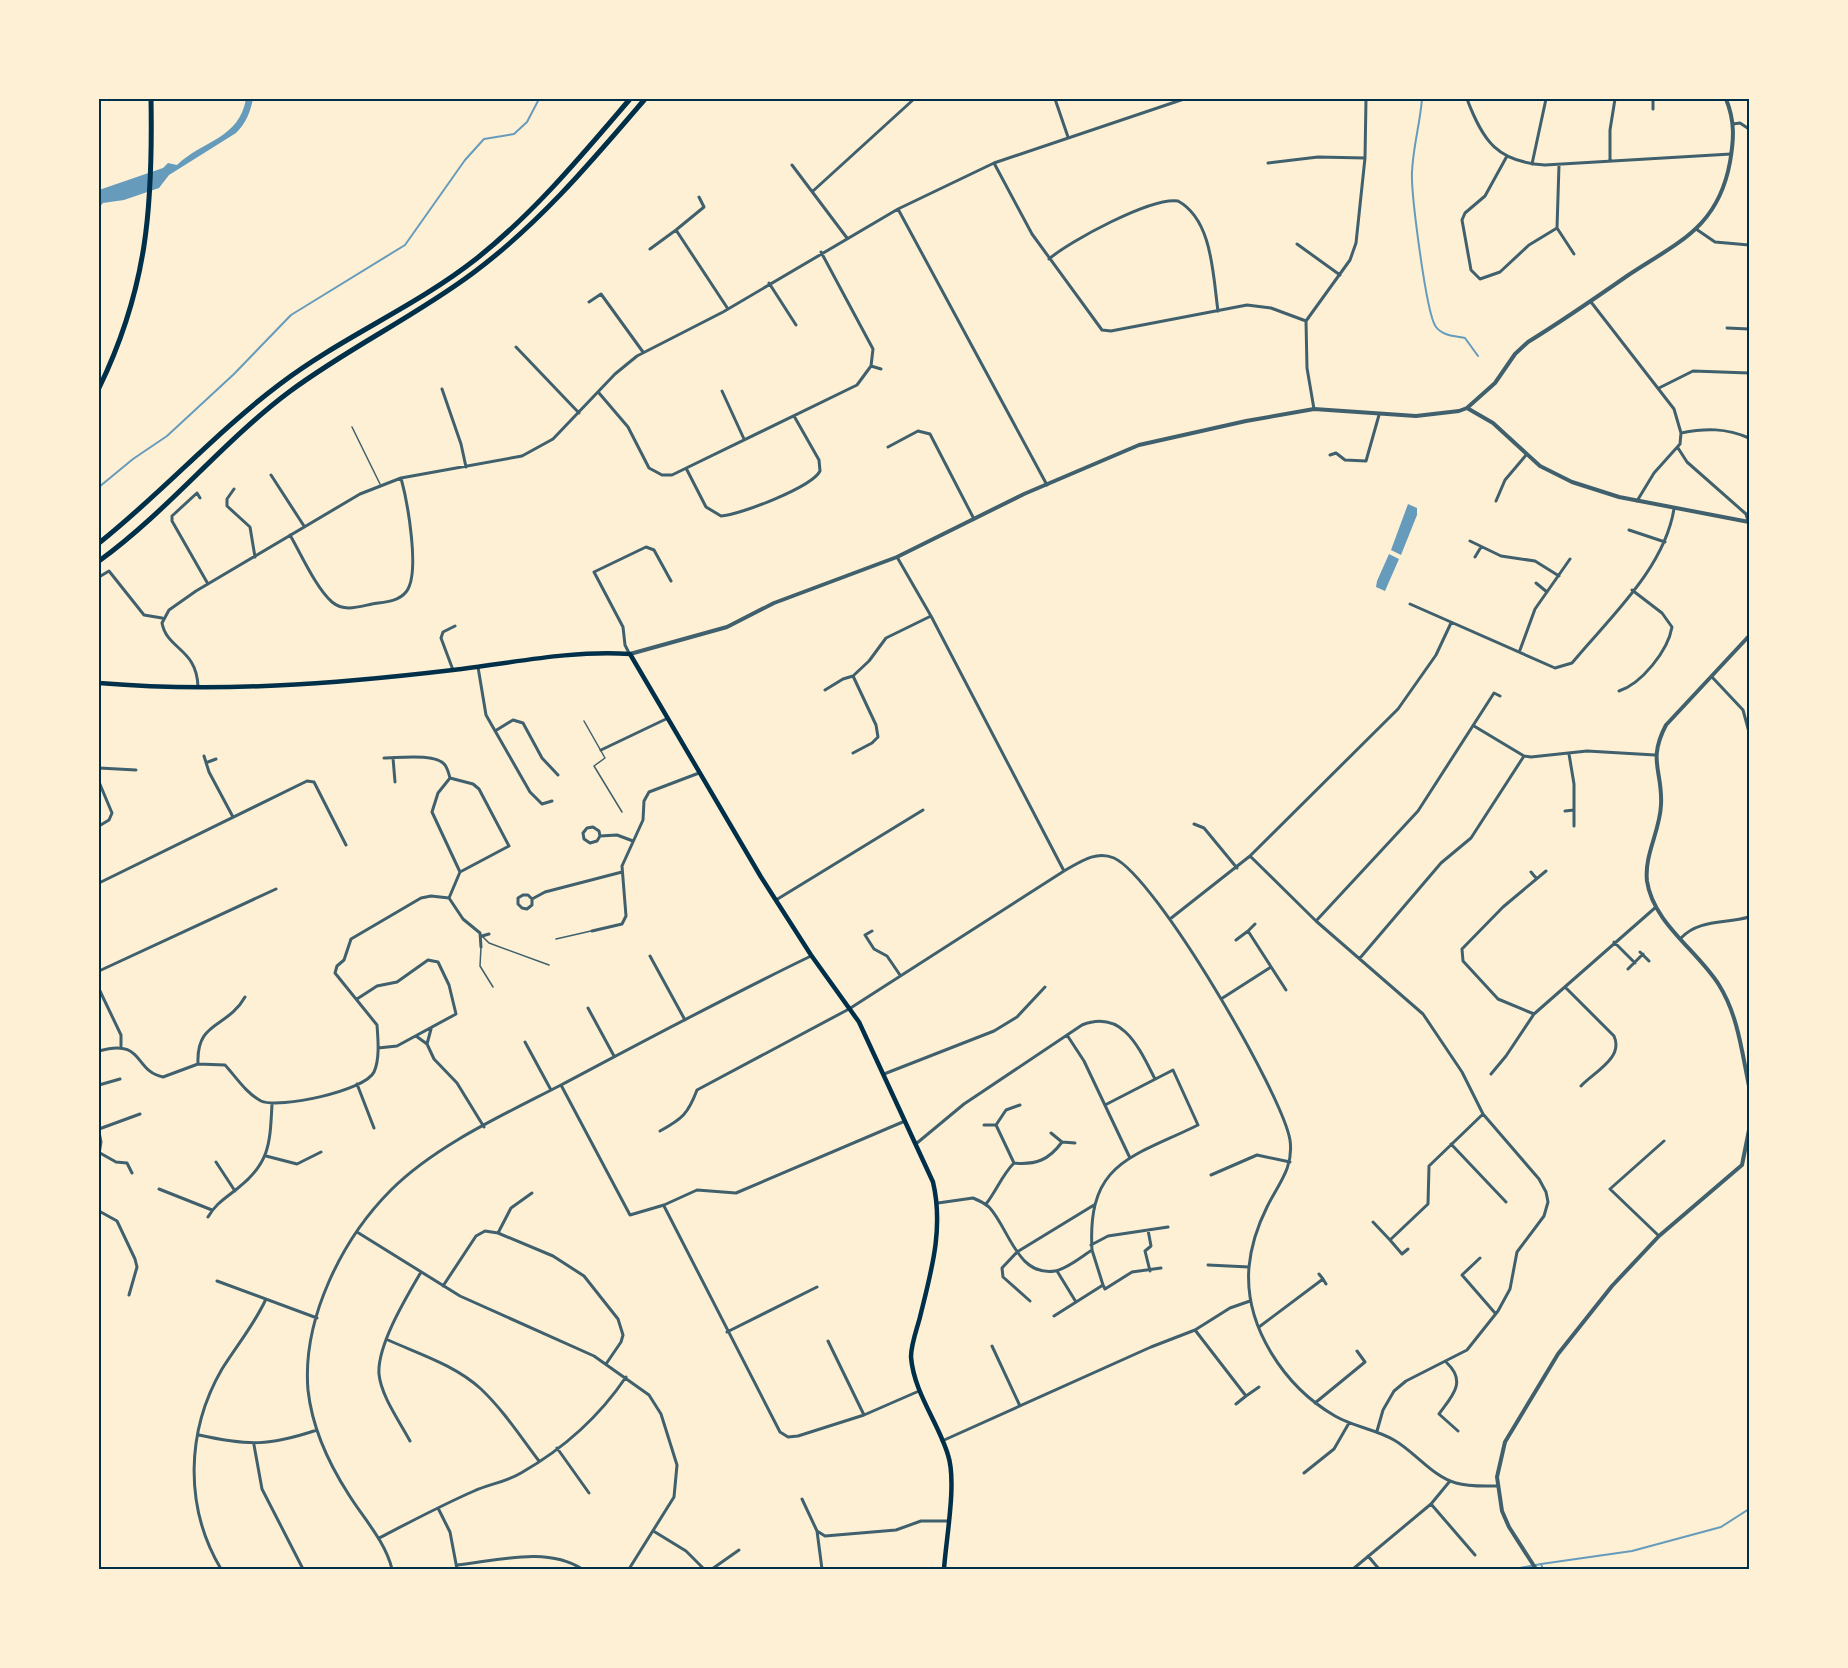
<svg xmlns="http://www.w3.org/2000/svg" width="1848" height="1668" viewBox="0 0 1848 1668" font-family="Helvetica,sans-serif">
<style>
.water{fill:#669bbc}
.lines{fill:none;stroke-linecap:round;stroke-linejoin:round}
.stream{stroke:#669bbc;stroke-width:2}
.service{stroke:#3f606c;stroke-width:1.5}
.minor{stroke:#3f606c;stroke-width:3}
.tertiary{stroke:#3f606c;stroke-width:4}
.secondary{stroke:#003049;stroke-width:4.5}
.primary{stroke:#003049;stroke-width:5}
.neatline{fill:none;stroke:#003049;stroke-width:2}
</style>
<rect width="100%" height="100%" fill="#fdf0d5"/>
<path class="water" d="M 246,99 L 253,99 C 250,113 246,123 236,133 L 169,175 L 159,188 L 124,200 L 103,203 L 99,208 L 99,190 L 163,168 L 168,163 L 177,165 C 203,140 239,139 246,99 Z
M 1408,504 L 1417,508 L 1417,515 L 1401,555 L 1391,550 Z
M 1389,554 L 1399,559 L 1385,591 L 1376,587 L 1377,581 Z"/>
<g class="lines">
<path class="stream" d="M 1422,99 C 1420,124 1413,147 1412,172 C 1411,192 1426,314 1436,327 C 1443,336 1455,336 1465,338 L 1478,356
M 99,487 L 133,459 L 167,436 L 234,374 L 291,315 L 405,245 L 465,160 L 484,139 L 514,134 L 527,122 L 539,99
M 1515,1569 L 1541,1564
M 1543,1569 L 1541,1564 L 1632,1551 L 1721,1527 L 1749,1509"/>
<path class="service" d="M 352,427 L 380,484
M 584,721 L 605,758 L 594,766 L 622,812
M 482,936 L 489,943 L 549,965
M 556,939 L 591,931
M 481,947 L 480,966 L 493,987"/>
<path class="minor" d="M 1055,99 L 1068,137
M 1467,99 C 1483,141 1497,162 1545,165 L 1731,154
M 1653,99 L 1653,109
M 1733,124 L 1740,123 L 1749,129
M 1507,156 L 1485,196 L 1465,213 L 1462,220 L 1471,270 L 1480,279 L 1500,272 L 1529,245 L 1557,228 L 1559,165
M 1610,161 L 1610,130 L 1615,99
M 994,163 L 1032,234 L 1102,330 L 1111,331 L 1247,305 L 1271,308 L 1306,321
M 1268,163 L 1318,157 L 1365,158
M 1532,164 L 1546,99
M 792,165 L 847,238
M 813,191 L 914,99
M 898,209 L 1047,485
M 1557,228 L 1574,254
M 1696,229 L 1715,242 L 1749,245
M 676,230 L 704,207 L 699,197
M 1297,244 L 1340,275
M 650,249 L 676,230 L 728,309
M 1049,259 C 1070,241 1151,197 1178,201 C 1213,220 1213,277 1218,311
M 769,283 L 796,325
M 589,302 L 601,294 L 643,352
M 1591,302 L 1674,409 L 1681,433 L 1680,444 L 1654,473 L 1637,501
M 1727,328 L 1749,329
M 516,347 L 579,413
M 871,366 L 881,369
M 1659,388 L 1693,371 L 1749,373
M 442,389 L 461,444 L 466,467
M 722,391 L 744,439
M 599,393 L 628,427 L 649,468 L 662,475 L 672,475 L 857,385 L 871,366 L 873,349 L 821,252
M 1314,409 L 1307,368 L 1306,321 L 1350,260 L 1356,243 L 1365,158 L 1366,99
M 1681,433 C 1706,428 1726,428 1749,438
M 888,447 L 918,431 L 930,434 L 974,519
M 1678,448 L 1687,462 L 1746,514 L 1748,521
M 1330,455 L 1336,453 L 1345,460 L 1366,461 L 1379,415
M 687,470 L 706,507 L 721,516 C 740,515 812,487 820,471 L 819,460 L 794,416
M 271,475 L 304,526
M 234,489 L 227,499 L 227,506 L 250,527 L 255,557
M 200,498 L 197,493 L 172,516 L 172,521 L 208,584
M 1496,501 L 1505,480 L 1527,454
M 1629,530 L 1665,542
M 290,535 C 301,554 316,588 332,602 C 344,612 358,607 372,604 C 384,602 398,602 406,592 C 421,574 407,500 401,478
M 1470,541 L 1501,556 L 1535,561 L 1559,576
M 897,557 L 931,616 L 1064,871
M 1475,557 L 1481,547
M 99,577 L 109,571 L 144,615 L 162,618
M 1536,583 L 1547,592
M 1410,604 L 1555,668 L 1572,663 C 1610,617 1664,569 1674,509
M 1520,650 L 1535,609 L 1570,559
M 629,653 L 625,645 L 623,627 L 594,572 L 646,547 L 654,550 L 671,581
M 478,667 L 486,715 L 530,792 L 542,804 L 552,801
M 453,670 L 441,638 L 443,632 L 455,626
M 1712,677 L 1743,710 L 1749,732
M 198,687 C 197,648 167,650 162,623 L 169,610 L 196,591 L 360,494 L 401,478 L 522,456 L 553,439 L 615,374 L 637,356 L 723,312 L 898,209 L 994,163 L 1184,99
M 825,690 L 843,679 L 853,676 L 869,661 L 886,638 L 931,616
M 1619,691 C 1641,684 1668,651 1672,627 L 1662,613 L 1632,590
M 1474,726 L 1524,756 L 1531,757 L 1587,751 L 1655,755
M 495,731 L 513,720 L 523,723 L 542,758 L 558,775
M 601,750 L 666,719
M 853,753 L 872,743 L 878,737 L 876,725 L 853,676
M 1569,754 L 1574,784 L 1574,826
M 204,756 L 209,772 L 233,817
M 384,758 C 398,758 436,753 445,765 C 447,768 449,774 450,778 L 438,793 L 432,812 L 460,872 L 449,898
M 393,758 L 395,782
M 208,762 L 216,759
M 99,768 L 136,770
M 450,778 L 473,784 L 479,789 L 509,846 L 460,872
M 99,782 L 112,813 L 109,820 L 99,826
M 1565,811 L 1574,810
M 1749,814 L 1749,820
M 1194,824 L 1204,828 L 1237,868
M 600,836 L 597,841 L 590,843 L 584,839 L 583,833 L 587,828 L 593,827 L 599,831 L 600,836 L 617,835 L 633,841
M 1250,856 L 1316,921 L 1423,1014 L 1462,1072 L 1483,1114 L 1539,1179 L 1546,1192 L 1548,1202 L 1544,1216 L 1517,1252 L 1510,1289 L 1498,1311 L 1467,1350 L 1406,1381 L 1394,1391 L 1383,1410 L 1377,1431
M 1531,872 L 1536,878
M 99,883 L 307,781 L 314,782 L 346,845
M 532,899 L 528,895 L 523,895 L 518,898 L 518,904 L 522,908 L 527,909 L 532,905 L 532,899 L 545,892 L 622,872
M 776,900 L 923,810
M 1170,919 L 1250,856 L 1398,709 L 1436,655 L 1451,623
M 1316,921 L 1418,811 L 1494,693 L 1500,696
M 1255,924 L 1248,931 L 1286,990
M 592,931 L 622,924 L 626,916 L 622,866 L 643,820 L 644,801 L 649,792 L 699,773
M 872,931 L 865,935 L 874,949 L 887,956 L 900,975
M 482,936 L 489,934
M 1681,938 C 1699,919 1725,924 1749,917
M 1236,940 L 1248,931
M 1614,942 L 1635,963
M 1640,952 L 1649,961
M 650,956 L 685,1020
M 1360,958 L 1441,863 L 1471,838 L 1524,756
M 1628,969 L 1643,954
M 99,971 L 276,889
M 1565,987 L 1614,1036 C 1624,1058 1594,1072 1581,1086
M 99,989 L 121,1035 L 121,1046
M 357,999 L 377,986 L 397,982 L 428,960 L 438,962 L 449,985 L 456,1014 L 397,1046 L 378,1048
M 1221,999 L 1271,967
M 588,1008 L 614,1056
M 1534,1014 L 1498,999 L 1463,961 L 1462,949 L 1503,907 L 1546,871
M 1067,1035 L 1084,1061 L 1130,1158
M 416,1036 L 427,1044 L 434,1059 L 457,1083 L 484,1127
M 525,1042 L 551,1090
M 427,1044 L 431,1029
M 99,1051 C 145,1038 133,1071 163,1077 L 198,1064 L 225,1065 C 236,1077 246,1093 261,1101 C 279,1109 365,1091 374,1072 C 380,1059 378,1039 377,1025 L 335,973 L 337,966 L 344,960 L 351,939 L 421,898 L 431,896 L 449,898 L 463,919 L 480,933 L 481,947
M 198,1064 C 196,1020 227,1029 245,997
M 884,1074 L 994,1031 L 1017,1017 L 1045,987
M 1491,1074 L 1506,1056 L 1534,1014 L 1656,907
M 357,1084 L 374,1128
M 99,1085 L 120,1079
M 561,1085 L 630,1215 L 664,1205 L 697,1190 L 736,1193 L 905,1121
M 984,1125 L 996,1125
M 99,1129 L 140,1114
M 660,1131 C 682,1119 688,1114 697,1090 L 849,1009 L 1064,871 C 1080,862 1096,850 1114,858 C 1156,877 1282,1093 1290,1140 C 1294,1168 1278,1184 1267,1207 C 1258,1225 1251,1246 1249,1267 C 1244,1327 1285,1387 1335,1416 C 1354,1427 1375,1429 1394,1440 C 1415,1452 1433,1477 1456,1483 C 1469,1487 1484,1486 1497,1486
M 99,1132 L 101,1142 L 99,1154
M 1051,1133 L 1062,1142 L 1075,1143
M 917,1143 L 964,1104 L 1082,1025 C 1123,1009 1139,1048 1155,1079
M 1451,1144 L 1506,1202
M 100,1153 L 116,1162 L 127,1163 L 132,1173
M 266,1156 L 297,1164 L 321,1152
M 216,1162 L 235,1191
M 1014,1163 C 1036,1165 1049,1160 1062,1142
M 1211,1175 L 1257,1155 L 1290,1162
M 159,1189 L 212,1210
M 938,1203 L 973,1198 C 978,1200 984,1203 989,1207 C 1009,1228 1017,1277 1055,1271 C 1067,1269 1081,1257 1092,1250 C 1087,1162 1131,1158 1198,1125 L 1173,1070 L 1105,1105
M 986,1204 C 997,1190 1002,1175 1014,1163 L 996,1125 L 1006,1110 L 1020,1105
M 664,1206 L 780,1432 L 788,1437 L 798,1436 L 864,1415 L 919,1391
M 99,1211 L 117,1221 L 135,1259 L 137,1267 L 129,1295
M 208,1217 C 216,1203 226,1198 238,1188 C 270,1163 270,1143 272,1104
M 1373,1222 L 1390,1240 L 1428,1204 L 1429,1166 L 1483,1114
M 1148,1230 L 1151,1246 L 1145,1251 L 1150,1271
M 357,1232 L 460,1296 L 594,1356 L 649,1395 L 661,1414 L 677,1465 L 674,1497 L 629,1569
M 498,1233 L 511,1208 L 532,1193
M 1659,1236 L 1610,1189 L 1664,1141
M 1390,1240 L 1402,1254 L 1408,1249
M 1091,1245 L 1108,1236 L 1168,1227
M 1480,1258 L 1462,1275 L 1495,1313
M 1208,1265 L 1249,1267
M 1057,1271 L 1076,1302
M 1319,1274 L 1323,1279
M 217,1281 L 317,1318
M 1103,1285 L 1105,1289 L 1132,1272 L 1161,1268
M 443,1286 L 476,1236 L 485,1231 L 498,1233 L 553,1256 L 584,1276 L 618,1319 L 623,1335 L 621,1342 L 606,1364
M 1030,1301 L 1003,1277 L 1002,1268 L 1017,1252 L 1094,1205
M 1054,1316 L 1103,1285 L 1092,1250
M 1259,1327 L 1323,1279 L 1326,1284
M 1195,1330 L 1246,1396 L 1259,1387
M 727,1332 L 817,1287
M 388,1340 C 419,1354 455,1365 481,1389 C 504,1411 520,1436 539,1461
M 828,1341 L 864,1415
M 992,1346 L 1020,1406
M 1447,1363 C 1467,1382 1452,1396 1439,1414 L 1458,1431
M 1315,1403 L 1365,1362 L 1357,1351
M 1236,1404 L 1246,1396
M 199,1435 C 249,1446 269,1446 317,1430
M 410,1441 C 400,1422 381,1396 379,1374 C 377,1345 407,1296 421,1272
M 942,1441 L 1151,1347 L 1195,1330 L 1230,1308 L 1250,1301
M 254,1445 L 262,1489 L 303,1569
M 557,1448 L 589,1493
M 1304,1473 L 1334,1449 L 1349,1423
M 802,1499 L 817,1531 L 825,1536 L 896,1530 L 921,1521 L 947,1521
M 1431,1504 L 1475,1555
M 438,1508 L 450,1532 L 457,1569
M 817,1531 L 822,1569
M 655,1532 L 686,1551 L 704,1569
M 379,1538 C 410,1522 442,1505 474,1491 C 489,1484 506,1482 521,1473 C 563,1449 599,1417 626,1377
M 1368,1556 L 1379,1569
M 457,1565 C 496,1561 547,1546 582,1569
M 221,1569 C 184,1507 186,1431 222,1369 C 237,1345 254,1325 266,1299
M 392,1569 C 385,1541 364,1519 349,1495 C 329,1464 312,1427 308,1390 C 302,1319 342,1239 391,1190 C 436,1145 505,1114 561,1085 C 644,1041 726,997 811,956
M 712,1569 L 739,1550
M 1353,1569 L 1431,1504 L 1450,1481"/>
<path class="tertiary" d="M 1467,408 L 1493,423 L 1540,466 L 1572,482 L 1619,497 L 1749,522
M 1749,636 L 1666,725 C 1647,761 1663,771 1661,805 C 1660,831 1644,855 1647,881 C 1653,923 1698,951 1719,985 C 1738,1015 1742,1053 1749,1086
M 630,654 L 727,627 L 774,603 L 897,557 L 1024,494 L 1139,445 L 1246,421 L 1314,409 L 1416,416 L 1459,411 L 1467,408 L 1495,383 L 1515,354 L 1528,342 C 1562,321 1594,299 1627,276 C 1678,242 1718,228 1730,162 C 1734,139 1735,121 1726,99
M 1536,1569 L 1509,1527 L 1502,1511 L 1497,1477 L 1505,1442 L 1558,1354 L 1612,1286 L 1659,1236 L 1742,1165 L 1749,1130"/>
<path class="secondary" d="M 99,683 C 217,693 335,684 453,670 C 512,663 571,650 630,654 L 761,877 L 811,955 L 859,1022 L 933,1182 C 944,1229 931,1272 920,1317 C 917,1329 911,1344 911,1357 C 914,1393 938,1422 948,1455 C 957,1482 946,1539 944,1569"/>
<path class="primary" d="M 99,388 C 147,289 153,208 151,99
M 99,543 C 162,493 216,432 280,384 C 342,337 415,307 476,259 C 534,213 582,155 630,99
M 99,561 C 168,511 221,443 289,392 C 348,348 414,317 473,273 C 540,223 591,162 645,99"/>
</g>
<rect width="1848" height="1668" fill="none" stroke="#fdf0d5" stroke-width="201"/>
<rect x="100" y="100" width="1648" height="1468" class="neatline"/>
</svg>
